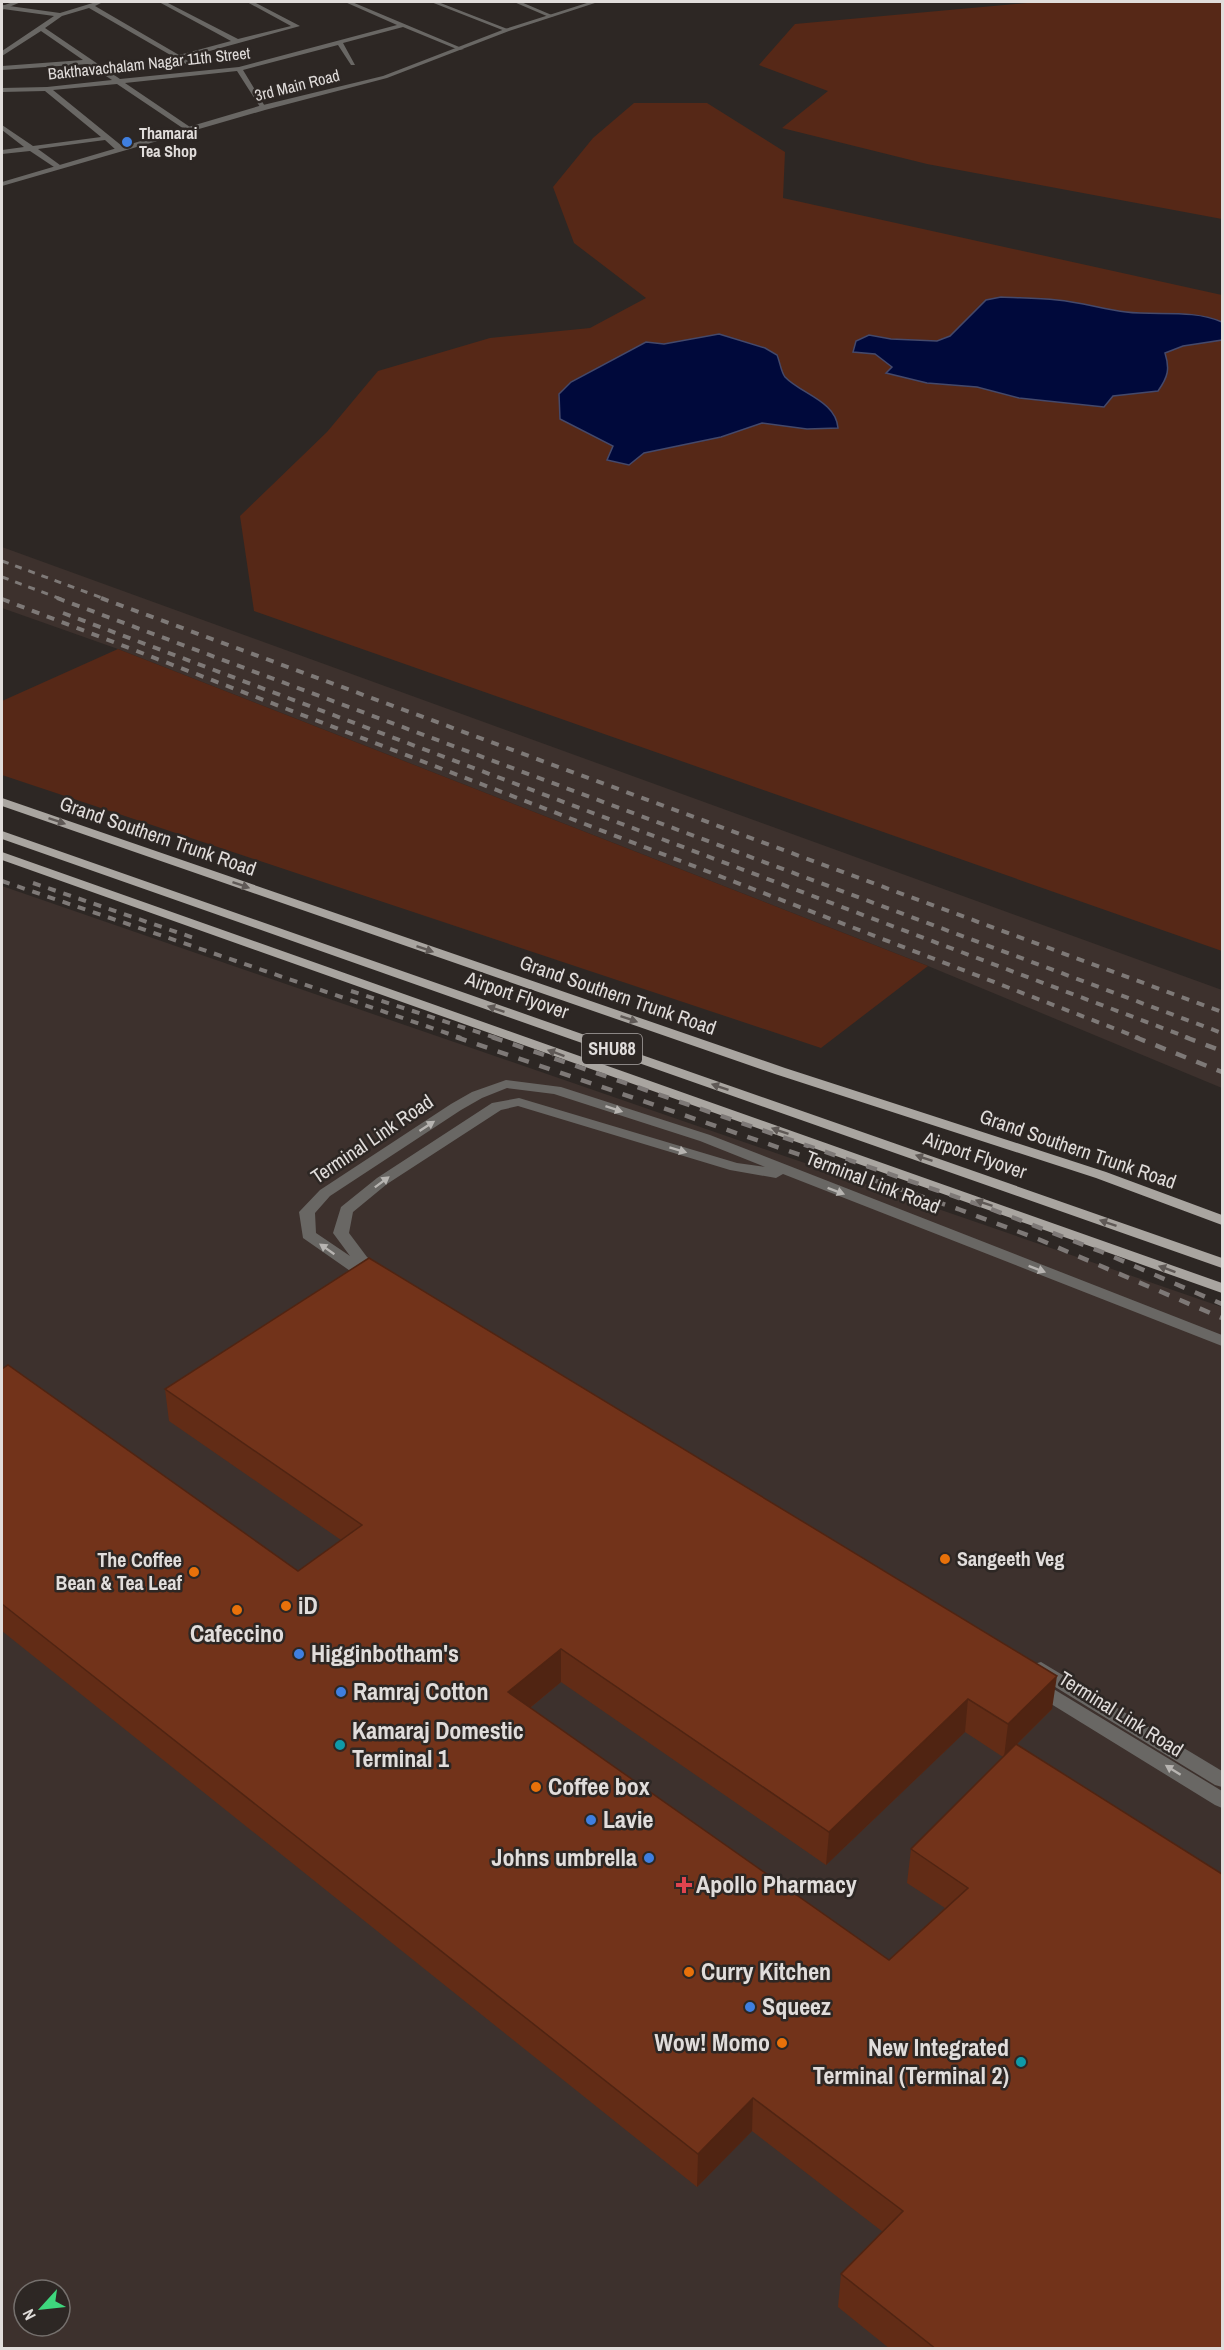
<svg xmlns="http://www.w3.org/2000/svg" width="1224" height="2350" viewBox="0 0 1224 2350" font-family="'Archivo Narrow',sans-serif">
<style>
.built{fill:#3d312d;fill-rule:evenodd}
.green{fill:#562817}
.water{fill:#00093b;stroke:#44496b;stroke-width:1.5}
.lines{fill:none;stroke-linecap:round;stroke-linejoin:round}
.minor{fill:#696764;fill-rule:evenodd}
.tertiary{fill:#696764;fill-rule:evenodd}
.primary{fill:#a9a5a0;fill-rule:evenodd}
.rail-far2{stroke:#7e7977;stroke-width:3;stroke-dasharray:7 7;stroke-linecap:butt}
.rail-far1{stroke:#7e7977;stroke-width:4;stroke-dasharray:8 8;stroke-linecap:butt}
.rail{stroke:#7e7977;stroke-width:4.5;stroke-dasharray:11 11;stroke-linecap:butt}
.wall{fill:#622c16;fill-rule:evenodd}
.shaded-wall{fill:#502412}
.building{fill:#72331a;stroke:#502412;stroke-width:1.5}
.oneway{fill:#5f5956}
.oneway2{fill:#b7b4b1}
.shop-dot{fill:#3f7fe0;stroke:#2d2724;stroke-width:2}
.food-dot{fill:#e8710a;stroke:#2d2724;stroke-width:2}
.culture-dot{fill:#0f9aa8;stroke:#2d2724;stroke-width:2}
.health-dot{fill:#e0444e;stroke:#2d2724;stroke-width:2}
.labels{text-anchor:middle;stroke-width:5;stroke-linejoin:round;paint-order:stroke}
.far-street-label{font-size:16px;fill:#e1dddb;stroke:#2d2724}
.far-poi-label{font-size:16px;font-weight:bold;fill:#e1dddb;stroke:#2d2724;text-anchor:start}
.shield{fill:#2d2724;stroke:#aba6a4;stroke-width:1.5}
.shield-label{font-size:18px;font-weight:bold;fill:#e1dddb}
.street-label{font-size:20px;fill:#e1dddb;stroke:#2d2724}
.poi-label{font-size:20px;font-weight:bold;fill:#e1dddb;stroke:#2d2724;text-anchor:start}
.near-poi-label{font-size:24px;font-weight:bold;fill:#e1dddb;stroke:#2d2724;text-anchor:start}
</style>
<rect width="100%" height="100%" fill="#2d2724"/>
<path class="built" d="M 2,547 L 1222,990 L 1222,1088 L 928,966 L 118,649 L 2,608 Z
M 2,886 L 1222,1307 L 1222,2348 L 2,2348 ZM 24,2290 L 60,2290 L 60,2326 L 24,2326 Z"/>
<path class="green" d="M 1038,2 L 1222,2 L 1222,219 L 927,164 L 782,128 L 828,91 L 759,65 L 795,24 Z
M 634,103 L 707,103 L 785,152 L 783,198 L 1222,295 L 1222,951 L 254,611 L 240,516 L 327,432 L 378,371 L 490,338 L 590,328 L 646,298 L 574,243 L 553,187 L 593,138 Z
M 118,649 L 928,966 L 821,1048 L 2,775 L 2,701 Z"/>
<path class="water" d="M 1001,297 C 1019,298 1038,298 1057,300 C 1080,302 1103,309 1126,312 C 1158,316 1192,309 1222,322 L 1222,340 L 1183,346 L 1165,353 C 1170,369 1168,377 1158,391 L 1113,396 L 1104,407 L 1019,398 L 977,387 L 927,383 L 886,373 L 892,367 L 875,354 L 853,352 L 856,341 L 869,335 L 891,339 L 937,341 L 950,336 L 986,300 Z
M 719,334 L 765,348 L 777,355 C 780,362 781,372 785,377 C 801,394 836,401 838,428 L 807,429 L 762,423 L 721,437 L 644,453 L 629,465 L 607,460 L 613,446 L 560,419 L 559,394 L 571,382 L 646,342 L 664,344 Z"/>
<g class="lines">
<path class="minor" d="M 96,2 L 101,3 L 95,6 L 179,55 L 231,41 L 159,2 L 166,2 L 238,39 L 291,26 L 247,2 L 254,2 L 300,26 L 184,58 L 189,62 L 186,64 L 89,8 L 62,16 L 45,28 L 120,79 L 239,67 L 397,25 L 345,2 L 352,2 L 464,49 L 459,50 L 403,27 L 343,43 L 355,65 L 351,65 L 338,45 L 243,70 L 266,108 L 262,110 L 237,71 L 125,83 L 190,127 L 187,131 L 117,84 L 53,90 L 122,146 L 122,150 L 116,150 L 105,140 L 38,149 L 60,165 L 57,169 L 30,151 L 2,154 L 2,150 L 24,147 L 2,130 L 2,125 L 33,146 L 101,137 L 45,91 L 2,92 L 2,88 L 47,87 L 112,80 L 88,64 L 2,70 L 2,66 L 83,60 L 41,31 L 2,56 L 2,51 L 54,16 L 3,9 L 2,5 L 60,13 Z
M 431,2 L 438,2 L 510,30 L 505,31 Z
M 514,2 L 521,2 L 554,16 L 549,17 Z"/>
<path class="tertiary" d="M 13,2 L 21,2 L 2,10 L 2,6 Z
M 590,2 L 598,2 L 509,31 L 387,78 L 265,110 L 2,186 L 2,182 L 259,106 L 383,76 L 505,29 Z
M 506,1080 L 561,1087 L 710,1135 L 1222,1335 L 1222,1346 L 783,1174 L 776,1178 L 730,1170 L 518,1106 L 501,1110 L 387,1184 L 353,1212 L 349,1233 L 367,1257 L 383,1269 L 376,1274 L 380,1278 L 378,1282 L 366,1282 L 303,1238 L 299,1212 L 320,1190 L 451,1104 L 472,1092 ZM 507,1088 L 554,1094 L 700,1141 L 765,1167 L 737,1163 L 519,1098 L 492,1103 L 377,1178 L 341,1207 L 333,1233 L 350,1256 L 316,1233 L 315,1213 L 330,1196 L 461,1110 L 482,1098 Z
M 1041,1662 L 1222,1771 L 1222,1787 L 1215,1785 L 1034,1674 L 1032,1669 L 1034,1664 Z
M 1037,1679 L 1222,1791 L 1222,1808 L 1215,1805 L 1030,1691 L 1028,1686 L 1030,1681 Z"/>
<path class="primary" d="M 2,798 L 785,1068 L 1106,1172 L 1222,1215 L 1222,1225 L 1096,1178 L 775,1074 L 2,806 Z
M 2,831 L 1222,1258 L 1222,1268 L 2,839 Z
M 2,852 L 1222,1283 L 1222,1293 L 2,860 Z"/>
<path class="rail-far2" d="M 2,561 L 105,599
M 2,577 L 61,599"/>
<path class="rail-far1" d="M 57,598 L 1222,1033
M 101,598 L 1222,1012
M 2,599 L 1139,1038
M 63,613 L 1189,1038
M 2,881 L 461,1038
M 33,883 L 197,939
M 351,991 L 496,1038"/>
<path class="rail" d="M 456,1037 L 958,1209 L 1038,1239 L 1222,1318
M 492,1037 L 991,1209 L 1102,1252 L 1222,1304
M 1135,1037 L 1222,1072
M 1185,1037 L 1222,1051"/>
</g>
<path class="wall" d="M 2,1369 L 298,1571 L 341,1540 L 169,1421 L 165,1389 L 1052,1709 L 1017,1744 L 1222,2349 L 890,2349 L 838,2307 L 841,2274 L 883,2232 L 752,2131 L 697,2187 L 2,1631 ZM 561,1682 L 826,1865 L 965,1732 L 1003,1757 L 911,1849 L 907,1883 L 945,1908 L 889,1960 L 530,1708 Z"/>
<path class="shaded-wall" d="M 561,1649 L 561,1682 L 509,1725 L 508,1692 Z
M 1057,1676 L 1052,1709 L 1004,1757 L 1008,1724 Z
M 968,1699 L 965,1732 L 826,1865 L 829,1832 Z
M 753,2098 L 752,2131 L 697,2187 L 698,2154 Z"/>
<path class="building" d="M 369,1258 L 1057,1676 L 1008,1724 L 968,1699 L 829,1832 L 561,1649 L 508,1692 L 889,1960 L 968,1888 L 911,1849 L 1016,1744 L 1222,1874 L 1222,2349 L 936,2349 L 841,2274 L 903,2211 L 753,2098 L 698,2154 L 2,1604 L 2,1369 L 8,1365 L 298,1571 L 362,1525 L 165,1389 Z"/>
<defs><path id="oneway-solid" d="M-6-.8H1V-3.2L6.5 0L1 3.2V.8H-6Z" transform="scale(1.5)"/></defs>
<g class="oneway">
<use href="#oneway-solid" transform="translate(57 821) rotate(19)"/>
<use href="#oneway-solid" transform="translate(241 885) rotate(19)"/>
<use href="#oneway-solid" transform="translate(425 949) rotate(19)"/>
<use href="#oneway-solid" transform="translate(496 1009) rotate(-161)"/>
<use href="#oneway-solid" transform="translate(629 1019) rotate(19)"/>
<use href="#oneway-solid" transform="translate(556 1053) rotate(-160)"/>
<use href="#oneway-solid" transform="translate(720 1087) rotate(-161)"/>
<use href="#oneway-solid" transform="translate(780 1131) rotate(-161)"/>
<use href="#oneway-solid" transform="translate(924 1158) rotate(-161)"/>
<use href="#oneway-solid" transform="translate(984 1203) rotate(-161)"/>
<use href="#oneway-solid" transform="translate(1108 1223) rotate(-161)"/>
<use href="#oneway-solid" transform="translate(1167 1269) rotate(-160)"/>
</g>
<g class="oneway2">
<use href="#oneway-solid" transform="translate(614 1109) rotate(18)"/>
<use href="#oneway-solid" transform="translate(427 1126) rotate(-33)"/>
<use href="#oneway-solid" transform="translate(678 1150) rotate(17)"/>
<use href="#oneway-solid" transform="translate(382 1182) rotate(-37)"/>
<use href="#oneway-solid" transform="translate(836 1191) rotate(21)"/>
<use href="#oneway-solid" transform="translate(327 1249) rotate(-145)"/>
<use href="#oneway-solid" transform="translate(1037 1269) rotate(21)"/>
<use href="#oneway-solid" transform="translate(1173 1770) rotate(-148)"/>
</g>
<g class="shop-dot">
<circle cx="127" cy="142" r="6"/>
<circle cx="299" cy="1654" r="6"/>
<circle cx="341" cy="1692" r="6"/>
<circle cx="591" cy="1820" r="6"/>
<circle cx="649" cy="1858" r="6"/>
<circle cx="750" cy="2007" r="6"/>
</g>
<g class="food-dot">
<circle cx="945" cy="1559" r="6"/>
<circle cx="194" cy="1572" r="6"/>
<circle cx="286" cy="1606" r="6"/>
<circle cx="237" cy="1610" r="6"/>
<circle cx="536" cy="1787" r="6"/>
<circle cx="689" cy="1972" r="6"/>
<circle cx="782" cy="2043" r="6"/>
</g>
<g class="culture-dot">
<circle cx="340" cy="1745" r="6"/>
<circle cx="1021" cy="2062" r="6"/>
</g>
<path class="health-dot" d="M681 1876h6v6h6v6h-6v6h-6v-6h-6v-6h6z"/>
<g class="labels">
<g class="far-street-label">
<text transform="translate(149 63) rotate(-6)" y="6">Bakthavachalam Nagar 11th Street</text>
<text transform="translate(297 85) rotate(-14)" y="6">3rd Main Road</text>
</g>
<g class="far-poi-label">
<text x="139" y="139">Thamarai<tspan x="139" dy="18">Tea Shop</tspan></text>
</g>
<rect class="shield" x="582" y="1034" width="60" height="30" rx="4.5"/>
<g class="shield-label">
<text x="612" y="1055">SHU88</text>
</g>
<g class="street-label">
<text transform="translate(158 836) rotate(19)" y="7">Grand Southern Trunk Road</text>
<text transform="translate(517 995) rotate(19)" y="7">Airport Flyover</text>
<text transform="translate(618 995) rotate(19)" y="7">Grand Southern Trunk Road</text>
<text transform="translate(372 1139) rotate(-34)" y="7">Terminal Link Road</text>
<text transform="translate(1078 1149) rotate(19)" y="7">Grand Southern Trunk Road</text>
<text transform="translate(975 1155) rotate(19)" y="7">Airport Flyover</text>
<text transform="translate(873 1182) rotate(21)" y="7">Terminal Link Road</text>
<text transform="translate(1121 1714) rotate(32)" y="7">Terminal Link Road</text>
</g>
<g class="poi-label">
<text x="957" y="1566">Sangeeth Veg</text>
<text x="182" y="1567" text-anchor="end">The Coffee<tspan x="182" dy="23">Bean &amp; Tea Leaf</tspan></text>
</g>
<g class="near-poi-label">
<text x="298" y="1614">iD</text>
<text x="237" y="1642" text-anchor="middle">Cafeccino</text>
<text x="311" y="1662">Higginbotham's</text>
<text x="353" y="1700">Ramraj Cotton</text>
<text x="352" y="1739">Kamaraj Domestic<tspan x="352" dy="28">Terminal 1</tspan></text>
<text x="548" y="1795">Coffee box</text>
<text x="603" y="1828">Lavie</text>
<text x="637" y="1866" text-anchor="end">Johns umbrella</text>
<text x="696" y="1893">Apollo Pharmacy</text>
<text x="701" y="1980">Curry Kitchen</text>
<text x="762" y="2015">Squeez</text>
<text x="770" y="2051" text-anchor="end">Wow! Momo</text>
<text x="1009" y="2056" text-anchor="end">New Integrated<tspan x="1009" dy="28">Terminal (Terminal 2)</tspan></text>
</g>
</g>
<rect width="1224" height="2350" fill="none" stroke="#e1dddb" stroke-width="6"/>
<g transform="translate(42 2308) rotate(243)"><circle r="28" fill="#2d2724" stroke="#75706d" stroke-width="1.5"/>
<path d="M0-4.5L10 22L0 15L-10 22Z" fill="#3ed77d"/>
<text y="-9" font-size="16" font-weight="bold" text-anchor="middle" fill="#e1dddb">N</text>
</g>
</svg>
